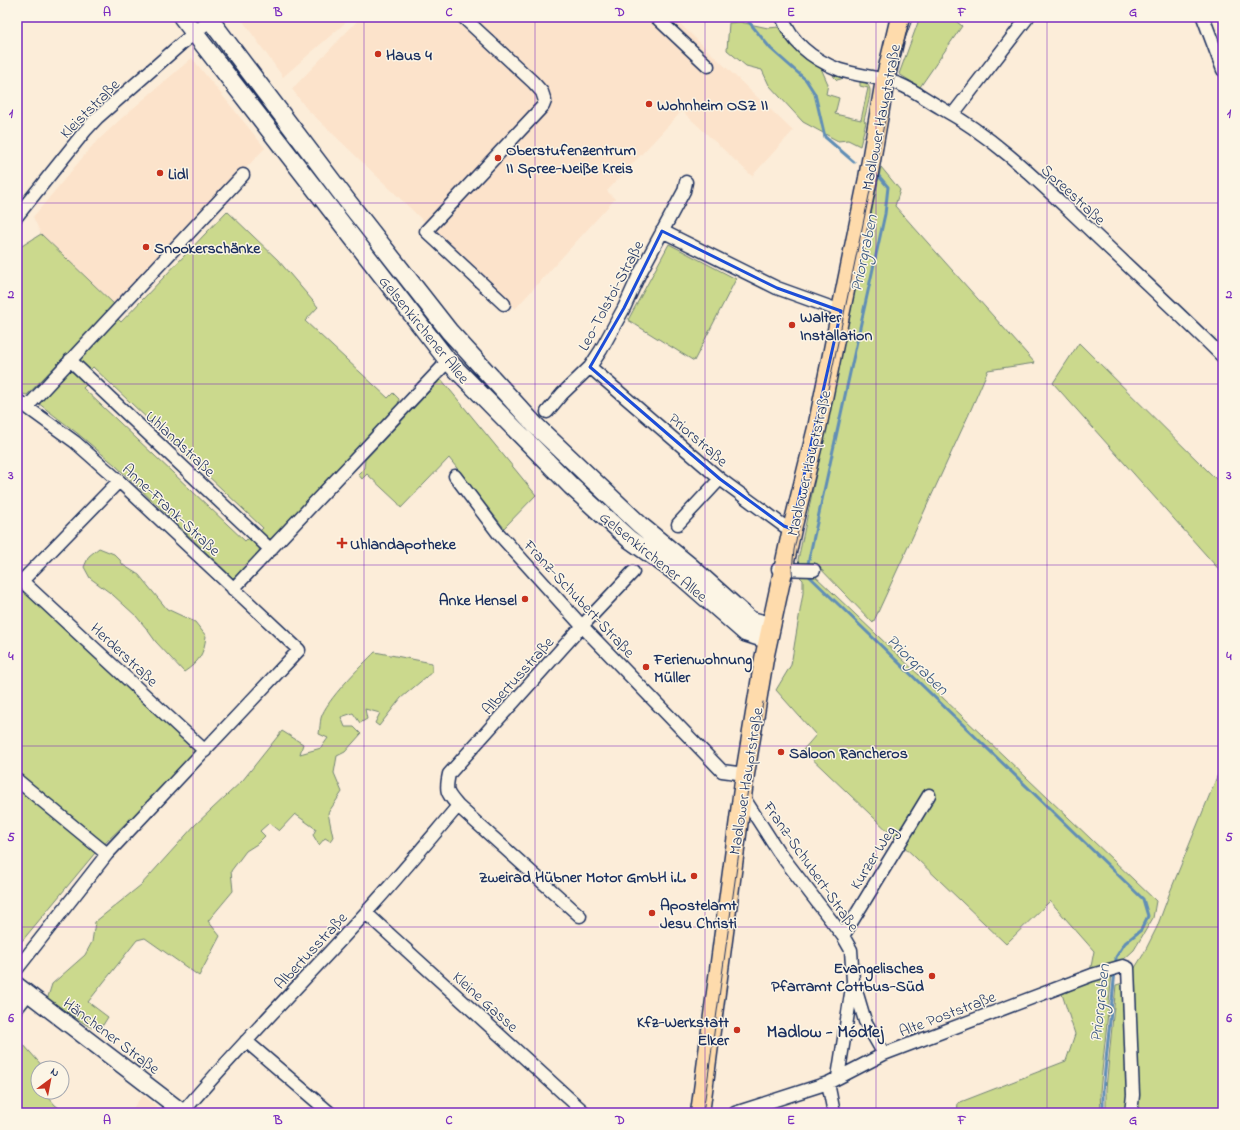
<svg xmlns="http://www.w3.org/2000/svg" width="1240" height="1130" viewBox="0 0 1240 1130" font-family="'Indie Flower',sans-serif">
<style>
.built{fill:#fce3cb}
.green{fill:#cbd98d;stroke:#738476}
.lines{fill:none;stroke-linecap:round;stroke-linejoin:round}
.stream{stroke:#618eb6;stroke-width:3}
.minor-casing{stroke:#1b2f5e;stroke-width:15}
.tertiary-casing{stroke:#1b2f5e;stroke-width:18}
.secondary-casing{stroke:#1b2f5e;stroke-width:20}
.primary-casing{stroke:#1b2f5e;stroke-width:21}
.minor{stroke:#fcf5e5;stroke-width:12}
.tertiary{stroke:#fcf5e5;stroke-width:15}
.secondary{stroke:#fcf5e5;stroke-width:17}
.primary{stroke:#fedbac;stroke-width:18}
.tram{stroke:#1b2f5e;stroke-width:1}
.marked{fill:none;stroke:#1d4ed8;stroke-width:3;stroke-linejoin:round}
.grid{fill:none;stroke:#7b2cbf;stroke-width:1;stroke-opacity:0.55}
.poi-dot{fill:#c8321e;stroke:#fcf5e5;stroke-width:1.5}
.labels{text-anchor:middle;stroke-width:3;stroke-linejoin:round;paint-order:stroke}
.poi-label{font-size:16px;font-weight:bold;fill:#1b2f5e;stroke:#fcf5e5;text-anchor:start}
.street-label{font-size:16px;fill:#1b2f5e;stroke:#fcf5e5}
.water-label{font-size:17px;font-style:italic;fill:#385782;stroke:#fcf5e5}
.quarter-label{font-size:18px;font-weight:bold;fill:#1b2f5e;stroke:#fcf5e5}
.neatline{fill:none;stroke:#7b2cbf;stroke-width:1.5}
.grid-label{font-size:13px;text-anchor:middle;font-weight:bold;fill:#7b2cbf}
</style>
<rect width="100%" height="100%" fill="#fcedd9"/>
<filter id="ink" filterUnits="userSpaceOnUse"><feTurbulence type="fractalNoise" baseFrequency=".025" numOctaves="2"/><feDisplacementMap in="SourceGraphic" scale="8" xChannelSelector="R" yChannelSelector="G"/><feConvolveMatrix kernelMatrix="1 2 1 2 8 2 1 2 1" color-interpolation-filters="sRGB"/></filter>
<g filter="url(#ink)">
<path class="built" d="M 240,17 L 352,17 L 283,77 Z
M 361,17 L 673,17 L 793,131 L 752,176 L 682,111 L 607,191 L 615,199 L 515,309 L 306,108 L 292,89 Z
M 192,58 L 265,148 L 115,305 L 41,234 L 33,217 L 93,145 L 124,116 Z
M 143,1095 L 165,1113 L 129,1113 Z"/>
<path class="green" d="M 920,17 L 951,17 L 962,26 L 920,87 L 899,74 Z
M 740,22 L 768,28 L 779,27 L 789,41 L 820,66 L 828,84 L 826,94 L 839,98 L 835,114 L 861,120 L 868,88 L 860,86 L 860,81 L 844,77 L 841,79 L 837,80 L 834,77 L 832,72 C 842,74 869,78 870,90 C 871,96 865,114 864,121 L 866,122 L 860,146 L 848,140 L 838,141 L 803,122 L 769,85 L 762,70 L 746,66 L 727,50 L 729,23 Z
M 881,167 L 900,190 L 895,206 L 1035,363 L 988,370 L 969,414 L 873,623 L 815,563 L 799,563 L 798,560 Z
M 227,211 L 278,260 L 318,307 L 305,321 L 388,398 L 393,393 L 399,399 L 398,405 L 272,539 L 267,539 L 258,533 L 263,528 L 93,367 L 88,372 L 81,363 L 80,357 L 116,317 L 121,322 Z
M 41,234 L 115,305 L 27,395 L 23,394 L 17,390 L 17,249 Z
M 669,244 L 736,279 L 694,361 L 628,320 Z
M 1079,343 L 1223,486 L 1223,574 L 1053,383 Z
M 68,371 L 78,373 L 88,383 L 83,388 L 245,541 L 250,536 C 255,541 261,544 259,552 L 236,577 L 233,578 L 115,465 L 77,433 L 38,403 Z
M 441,379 L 536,495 L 504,528 L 449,458 L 401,508 L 398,503 L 367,474 L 362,479 L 358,474 L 364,468 L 365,460 Z
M 99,548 L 114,554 L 120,560 L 123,565 L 139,575 L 167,609 L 195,622 L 206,636 C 204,654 199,662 184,672 L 156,642 L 146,628 L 136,616 L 113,595 L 90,578 L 84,567 L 89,556 Z
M 17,568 L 206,745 L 95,853 L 17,947 Z
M 797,574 L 813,574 L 1156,901 L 1153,918 L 1134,950 L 1122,961 L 1090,972 L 1094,951 L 1050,901 L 1006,944 L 803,750 L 816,735 L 776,690 L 791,665 L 803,593 L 803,580 Z
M 375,652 L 432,663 L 432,672 L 401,698 L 379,726 L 375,723 L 380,713 L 365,709 L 367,719 L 360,723 L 353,713 L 341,717 L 345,727 L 354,727 L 361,734 L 345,752 L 337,756 L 334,773 L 342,792 L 328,813 L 333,837 L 330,841 L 325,838 L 319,845 L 313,835 L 316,829 L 295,814 L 279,831 L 269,823 L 260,831 L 265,836 L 257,844 L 246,851 L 231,871 L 233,891 L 208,921 L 220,936 L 199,976 L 145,938 L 137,940 L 88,1002 L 108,1017 L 103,1025 L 90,1027 L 47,1000 L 52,984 L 85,955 L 92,942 L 95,922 L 141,885 L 195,825 L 243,780 L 282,731 L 303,744 L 300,754 L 321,748 L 328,738 L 319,734 C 320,728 320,723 321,718 C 326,700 362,665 375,652 Z
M 1223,762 L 1223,1113 L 1135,1113 L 1131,974 L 1143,955 L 1157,927 L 1170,892 Z
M 1112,973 L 1100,1091 L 1101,1113 L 957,1113 L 958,1103 L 1066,1061 L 1075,1034 L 1062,994 C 1079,987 1094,978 1112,973 Z
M 1123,983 L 1129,1113 L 1106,1113 L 1106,1089 L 1116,985 Z
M 23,1044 L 44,1068 L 38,1068 L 38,1092 L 44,1092 L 55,1105 L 66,1113 L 17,1113 L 17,1052 Z"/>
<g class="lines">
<path class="stream" d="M 745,17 L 771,49 L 806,80 L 815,94 L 825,137 L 854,162
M 807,568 L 885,214 L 888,187 L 878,175
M 806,573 L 1143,899 L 1148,916 L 1141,930 L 1125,943 L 1116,957 L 1116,966
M 1103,1113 L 1103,1090 L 1115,971"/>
<g class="minor-casing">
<path id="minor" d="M 463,17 L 533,82 L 542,92 L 545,101 L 543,106 L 426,231 L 504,304
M 656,17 L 708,66
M 782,17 C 792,44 814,60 840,70 C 859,76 880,77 899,84 C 914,90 927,100 941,108 C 996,138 1042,185 1088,228 C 1133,271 1179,313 1223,357
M 1203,17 L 1223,70
M 953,114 L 1028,17
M 17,216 L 85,131 L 98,117 L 181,44 L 214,17
M 662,231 L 777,288 L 841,311
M 70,360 L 271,550
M 590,367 L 720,479 L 784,526 L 792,529
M 17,400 L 75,442 L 119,481 L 299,650 L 107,854 L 17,969
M 27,407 L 243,175
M 547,412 L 562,394 L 590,367 L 601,350 L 624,308 L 639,275 L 684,191 L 686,182
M 455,476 L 498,533 L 582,626 L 722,771 L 745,774
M 678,524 L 720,479
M 778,569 L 814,570
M 22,581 L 205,751
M 18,585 L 119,481
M 233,589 L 448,361
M 17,780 L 107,854
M 742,795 L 778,851 L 843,936 L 851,950 L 853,981 L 838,1077
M 458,806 L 580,916
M 366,913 L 585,1113
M 843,936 L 929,795
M 854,984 L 865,1021 L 884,1054
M 17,1008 L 28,994
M 246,1041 L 330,1113
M 828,1083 L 834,1113
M 183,1112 C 243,1041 309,976 371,907 C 401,874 429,840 458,806 C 447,793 445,792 449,774 L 582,626 L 633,572
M 735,1113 L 828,1083 L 884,1054 L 1092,975 L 1123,966 L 1128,968 L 1133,1095 L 1131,1113"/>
</g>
<g class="tertiary-casing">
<path id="tertiary" d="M 17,985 L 184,1113"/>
</g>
<g class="secondary-casing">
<path id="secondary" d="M 182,17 L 448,361 L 571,486 L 629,539 L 681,576 L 746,633 L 768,640
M 208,17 L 348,202 L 449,331 L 535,425 L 640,525 L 690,566 L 750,620 L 771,626"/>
</g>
<g class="primary-casing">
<path id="primary" d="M 700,1113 L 745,774 L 764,659 L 792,529 L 817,428 L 868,178 L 885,80 L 900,17"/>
</g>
<use href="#minor" class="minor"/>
<use href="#tertiary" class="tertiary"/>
<use href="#secondary" class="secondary"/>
<use href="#primary" class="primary"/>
<path class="tram" d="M 793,580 L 792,570 L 794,550 L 893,82 L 901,50 L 913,17
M 703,1113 L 746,801 L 763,702"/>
</g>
</g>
<path class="marked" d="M 662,231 L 777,288 L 841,311 L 792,529 L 784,526 L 720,479 L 590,367 L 624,308 Z"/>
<path class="grid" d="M 193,17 L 193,1113M 364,17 L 364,1113M 535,17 L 535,1113M 705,17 L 705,1113M 876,17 L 876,1113M 1047,17 L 1047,1113M 17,203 L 1223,203M 17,384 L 1223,384M 17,565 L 1223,565M 17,746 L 1223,746M 17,927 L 1223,927"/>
<g class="poi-dot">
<circle cx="378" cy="54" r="4"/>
<circle cx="649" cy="104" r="4"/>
<circle cx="498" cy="158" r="4"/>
<circle cx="160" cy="173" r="4"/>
<circle cx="146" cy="247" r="4"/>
<circle cx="792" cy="325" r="4"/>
<path d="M340 537h4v4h4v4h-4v4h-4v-4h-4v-4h4z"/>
<circle cx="525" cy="599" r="4"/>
<circle cx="646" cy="667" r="4"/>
<circle cx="781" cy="752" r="4"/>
<circle cx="694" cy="876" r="4"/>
<circle cx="652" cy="913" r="4"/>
<circle cx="932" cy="976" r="4"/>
<circle cx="737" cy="1030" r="4"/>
</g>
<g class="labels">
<g class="poi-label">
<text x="386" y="60">Haus 4</text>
<text x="657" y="110">Wohnheim OSZ II</text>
<text x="506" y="155">Oberstufenzentrum<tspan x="506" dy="18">II Spree-Neiße Kreis</tspan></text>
<text x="168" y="179">Lidl</text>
<text x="154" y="253">Snookerschänke</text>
<text x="800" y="322">Walter<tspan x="800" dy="18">Installation</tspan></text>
<text x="350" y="549">Uhlandapotheke</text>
<text x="517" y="605" text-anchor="end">Anke Hensel</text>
<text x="654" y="664">Ferienwohnung<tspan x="654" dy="18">Müller</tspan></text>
<text x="789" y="758">Saloon Rancheros</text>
<text x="686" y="882" text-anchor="end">Zweirad Hübner Motor GmbH i.L.</text>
<text x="660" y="910">Apostelamt<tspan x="660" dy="18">Jesu Christi</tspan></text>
<text x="924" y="973" text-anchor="end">Evangelisches<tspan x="924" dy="18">Pfarramt Cottbus-Süd</tspan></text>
<text x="729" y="1027" text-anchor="end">Kfz-Werkstatt<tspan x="729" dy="18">Elker</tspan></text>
</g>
<g class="street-label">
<text transform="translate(89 108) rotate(-45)" y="6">Kleiststraße</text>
<text transform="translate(880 117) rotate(-79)" y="6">Madlower Hauptstraße</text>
<text transform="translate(1074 194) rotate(43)" y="6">Spreestraße</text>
<text transform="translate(610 295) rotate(-62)" y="6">Leo-Tolstoi-Straße</text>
<text transform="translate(425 329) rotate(51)" y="6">Gelsenkirchener Allee</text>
<text transform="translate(699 439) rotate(41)" y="6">Priorstraße</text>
<text transform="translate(181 443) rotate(43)" y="6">Uhlandstraße</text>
<text transform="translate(808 463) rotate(-77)" y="6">Madlower Hauptstraße</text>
<text transform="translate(172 509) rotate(43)" y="6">Anne-Frank-Straße</text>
<text transform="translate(654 556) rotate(39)" y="6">Gelsenkirchener Allee</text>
<text transform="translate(580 598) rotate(47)" y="6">Franz-Schubert-Straße</text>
<text transform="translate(125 654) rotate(43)" y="6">Herderstraße</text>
<text transform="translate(517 675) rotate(-48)" y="6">Albertusstraße</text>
<text transform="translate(745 781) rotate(-81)" y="6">Madlower Hauptstraße</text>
<text transform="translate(872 857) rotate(-58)" y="6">Kurzer Weg</text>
<text transform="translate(812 866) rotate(55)" y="6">Franz-Schubert-Straße</text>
<text transform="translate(310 950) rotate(-47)" y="6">Albertusstraße</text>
<text transform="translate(486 1001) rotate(42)" y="6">Kleine Gasse</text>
<text transform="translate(947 1013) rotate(-21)" y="6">Alte Poststraße</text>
<text transform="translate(112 1035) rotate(37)" y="6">Hänchener Straße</text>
</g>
<g class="water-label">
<text transform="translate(863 253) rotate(-78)" y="6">Priorgraben</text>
<text transform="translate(918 664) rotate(44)" y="6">Priorgraben</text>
<text transform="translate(1099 1003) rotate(-84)" y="6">Priorgraben</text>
</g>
<g class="quarter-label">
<text x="825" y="1037">Madlow - Módłej</text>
</g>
</g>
<rect width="1240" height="1130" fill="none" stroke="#fcf5e5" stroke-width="44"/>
<g transform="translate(50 1080) rotate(32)"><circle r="19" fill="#fcf5e5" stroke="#a2a6af"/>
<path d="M0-3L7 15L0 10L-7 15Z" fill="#c8321e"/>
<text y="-6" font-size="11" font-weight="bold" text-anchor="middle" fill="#1b2f5e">N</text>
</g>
<rect x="22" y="22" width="1196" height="1086" class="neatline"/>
<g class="grid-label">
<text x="107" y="16">A</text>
<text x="278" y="16">B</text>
<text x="449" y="16">C</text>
<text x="620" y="16">D</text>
<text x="791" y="16">E</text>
<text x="962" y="16">F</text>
<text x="1133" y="16">G</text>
<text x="11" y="117">1</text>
<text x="1229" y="117">1</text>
<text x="11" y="298">2</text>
<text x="1229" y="298">2</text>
<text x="11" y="479">3</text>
<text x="1229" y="479">3</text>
<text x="11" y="660">4</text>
<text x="1229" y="660">4</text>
<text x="11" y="841">5</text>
<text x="1229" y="841">5</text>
<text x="11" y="1022">6</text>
<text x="1229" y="1022">6</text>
<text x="107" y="1124">A</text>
<text x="278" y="1124">B</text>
<text x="449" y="1124">C</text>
<text x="620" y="1124">D</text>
<text x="791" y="1124">E</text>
<text x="962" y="1124">F</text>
<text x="1133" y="1124">G</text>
</g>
</svg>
